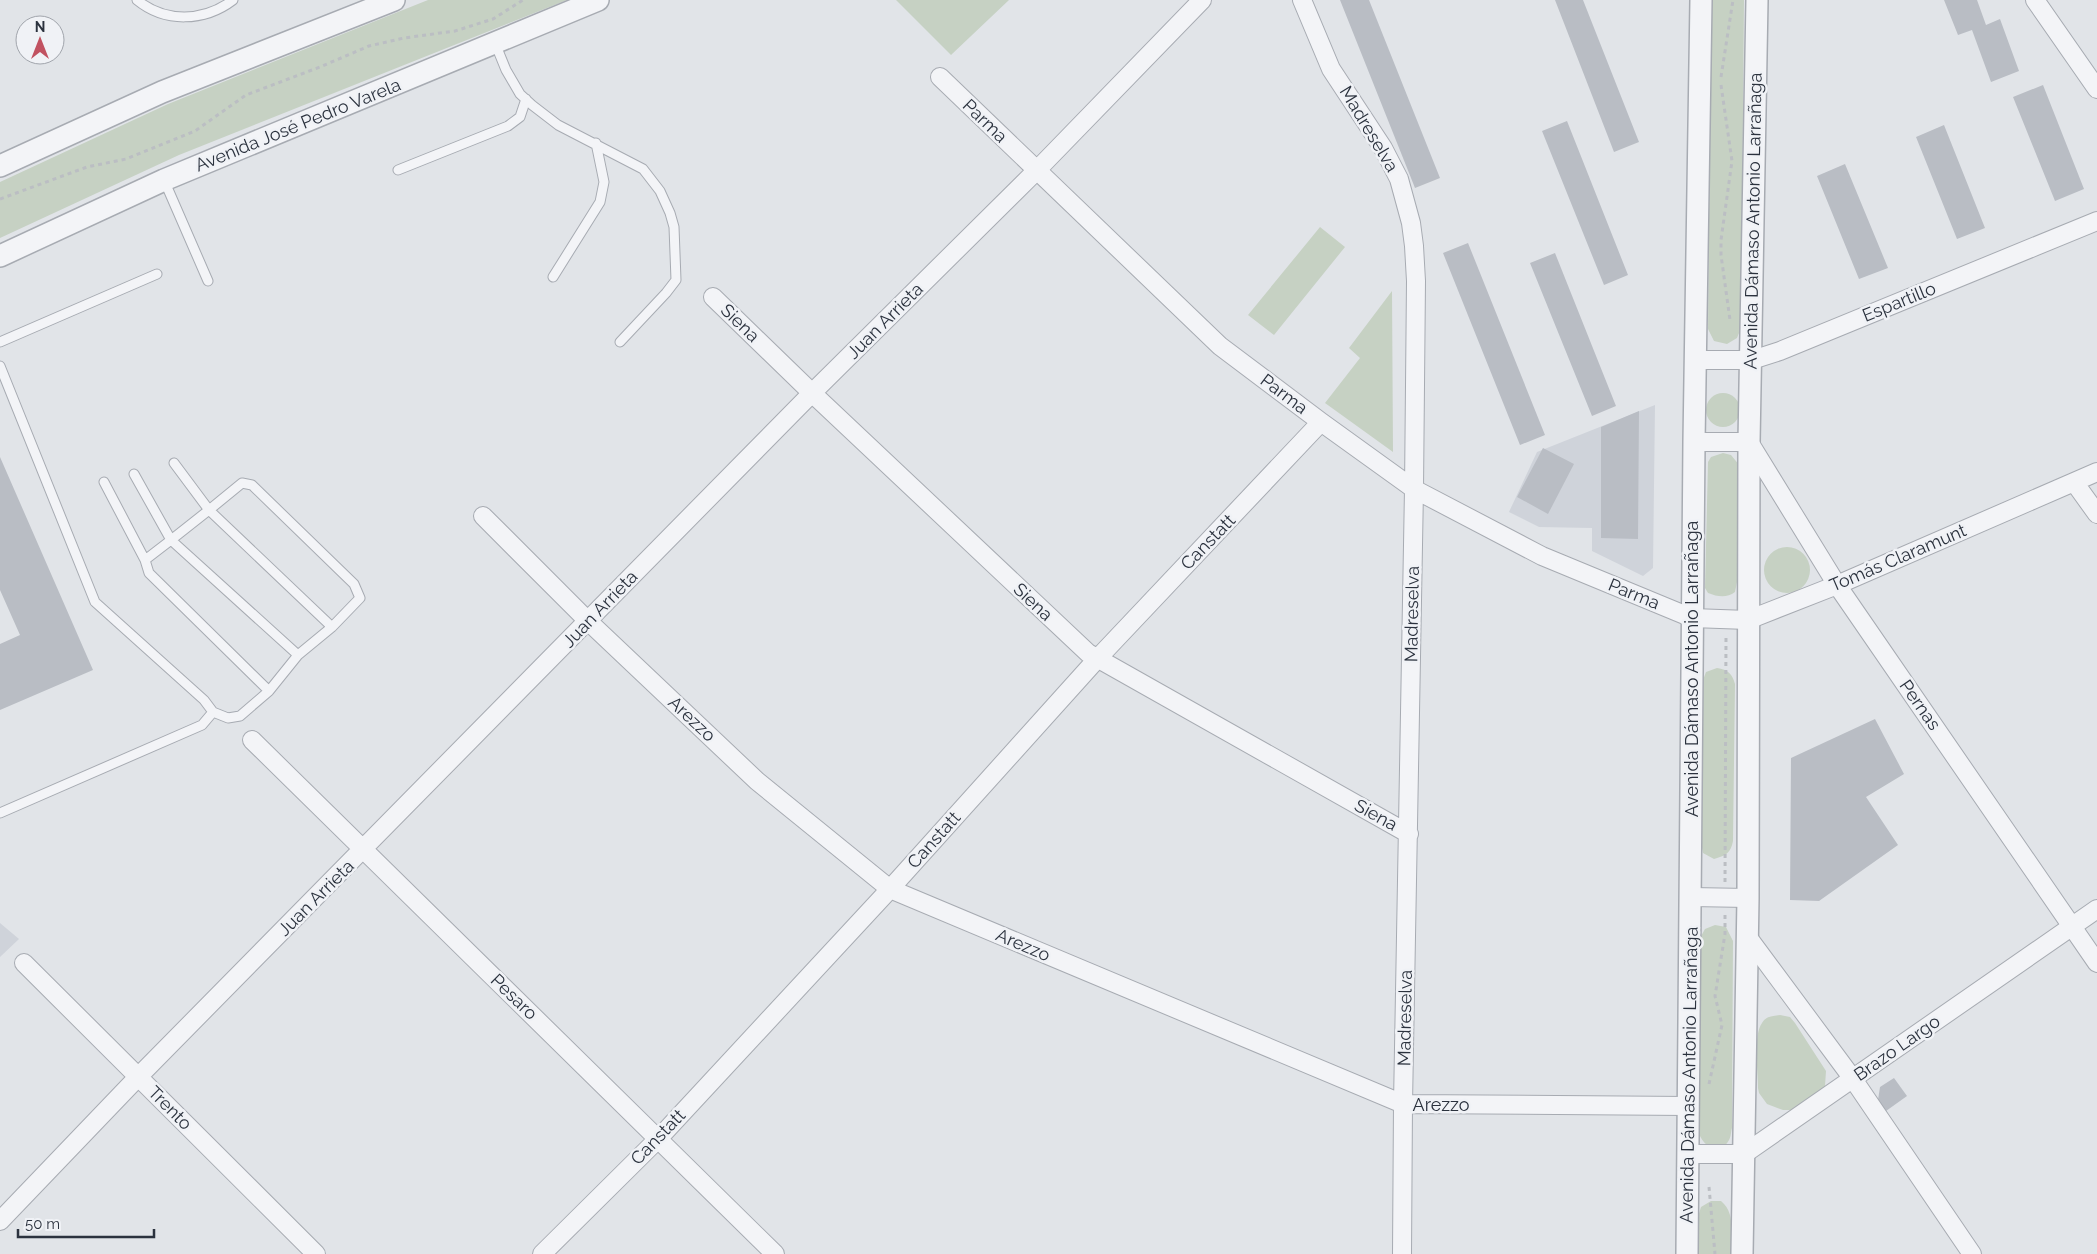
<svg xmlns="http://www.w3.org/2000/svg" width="2097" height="1254" viewBox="0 0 2097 1254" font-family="Raleway,sans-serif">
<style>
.built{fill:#cfd3da}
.green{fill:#c6d1c3}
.building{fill:#b9bdc4}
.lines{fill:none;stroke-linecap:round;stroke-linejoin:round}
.service-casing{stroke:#a7abb2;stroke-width:11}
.minor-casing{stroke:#a7abb2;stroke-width:20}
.tertiary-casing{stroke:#a7abb2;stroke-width:24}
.path{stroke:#bbbec3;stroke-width:3;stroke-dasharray:4 4;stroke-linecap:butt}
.service{stroke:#f3f4f7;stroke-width:9}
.minor{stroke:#f3f4f7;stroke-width:18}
.tertiary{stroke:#f3f4f7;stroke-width:21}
.labels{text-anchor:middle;stroke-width:5;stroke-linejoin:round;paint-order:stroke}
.street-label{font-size:18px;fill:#2b323e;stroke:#f0f2f6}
</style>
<rect width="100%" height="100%" fill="#e1e4e8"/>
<path class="built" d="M 1655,405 L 1653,568 L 1643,576 L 1592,551 L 1592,528 L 1539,527 L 1509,512 L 1537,452 Z
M 0,923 L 19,939 L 0,957 Z"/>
<path class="green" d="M 428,0 L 567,0 L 179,155 L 0,238 L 0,182 L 168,104 Z
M 896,0 L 1009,0 L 951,55 Z
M 1711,0 L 1744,0 L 1741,328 L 1737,338 L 1727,344 L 1714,341 L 1708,329 Z
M 1320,227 L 1345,247 L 1274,335 L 1248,315 Z
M 1392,291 L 1393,452 L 1325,403 L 1360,358 L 1349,348 Z
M1706 410a17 17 0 1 1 34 0a17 17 0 1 1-34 0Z
M 1723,453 L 1731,455 L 1740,466 L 1737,582 L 1735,592 C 1727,598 1718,597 1708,593 L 1705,588 L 1708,462 L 1711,457 Z
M1764 570a23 23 0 1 1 46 0a23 23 0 1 1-46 0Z
M 1717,668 C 1728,670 1732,673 1735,684 L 1733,841 C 1731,853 1725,856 1714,859 L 1703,853 L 1701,843 L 1703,680 L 1706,672 Z
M 1715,925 L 1726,927 L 1733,941 L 1732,1128 C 1731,1131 1731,1137 1729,1140 C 1719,1158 1700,1145 1698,1129 L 1700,938 L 1705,929 Z
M 1780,1015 L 1790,1017 L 1795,1023 L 1826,1071 L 1825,1086 L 1819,1093 L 1791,1110 L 1783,1110 L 1767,1104 L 1759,1093 L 1758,1088 C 1758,1072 1753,1035 1762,1023 C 1766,1016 1773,1016 1780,1015 Z
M 1711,1201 L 1721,1201 C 1736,1213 1731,1236 1731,1254 L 1698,1254 L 1698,1217 L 1701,1207 Z"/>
<path class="building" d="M 1340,0 L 1369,0 L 1440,178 L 1415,188 Z
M 1555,0 L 1583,0 L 1639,142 L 1614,152 Z
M 1944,0 L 1977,0 L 1986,25 L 2000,19 L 2019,71 L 1991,82 L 1972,30 L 1958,35 Z
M 2043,85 L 2084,189 L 2055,201 L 2013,97 Z
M 1567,121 L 1628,275 L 1604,285 L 1542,131 Z
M 1944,125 L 1985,228 L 1957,239 L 1916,137 Z
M 1845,164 L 1888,268 L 1859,279 L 1817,176 Z
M 1468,243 L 1545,435 L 1520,445 L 1443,253 Z
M 1555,253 L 1616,406 L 1592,416 L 1530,263 Z
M 1639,411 L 1638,539 L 1601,538 L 1601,427 Z
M 1543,448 L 1574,464 L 1548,514 L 1517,497 Z
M 0,457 L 93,670 L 0,710 L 0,644 L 20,635 L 0,590 Z
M 1875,719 L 1904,774 L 1866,797 L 1898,845 L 1819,901 L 1790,900 L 1791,758 Z
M 1894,1078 L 1907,1096 L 1886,1111 L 1878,1100 L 1880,1087 Z"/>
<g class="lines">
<g class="service-casing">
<path id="service" d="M 137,0 C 165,23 204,22 233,0
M 495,43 L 506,70 L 520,94 L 532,105 L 558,125 L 643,169 L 660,191 L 670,213 L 674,227 L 676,280 L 666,293 L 620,342
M 398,170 L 508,126 L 520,117 L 526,99
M 164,180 L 208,281
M 553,277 L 600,202 L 604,182 L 596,143
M 0,342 L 157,274
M 0,366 L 95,602 L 204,700 L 213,712 L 228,718 L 240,716 L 269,691 L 298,655 L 332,627 L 360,598 L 354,584 L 252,485 L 242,483 L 209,510 L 174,463
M 134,474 L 171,540 L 209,510 L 332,627
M 104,482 L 145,560
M 269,691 L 149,573 L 145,560 L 171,540 L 298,655
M 0,813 L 202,725 L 213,712"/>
</g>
<g class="minor-casing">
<path id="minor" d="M 1302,0 L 1331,69 L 1383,148 L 1399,179 L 1411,223 L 1414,246 L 1416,281 L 1414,489 L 1403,1104 L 1402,1254
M 2035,0 L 2097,89
M 940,77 L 1220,346 L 1321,422 L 1414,489 L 1542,556 L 1692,618 L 1748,620 L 1837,585 L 2097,472
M 713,297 L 812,393 L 1088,653 L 1409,834
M 1695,360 L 1752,360 L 1780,351 L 2097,221
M 1694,442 L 1749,442 L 1837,585 L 2097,963
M 2074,482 L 2097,514
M 483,516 L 588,621 L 757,781 L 890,889 L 1403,1104 L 1688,1106
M 252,740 L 775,1254
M 1691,897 L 1748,898
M 1747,936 L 1853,1079 L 1972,1254
M 24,963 L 316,1254
M 1688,1154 L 1744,1154 L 2097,909
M 0,1221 L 138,1077 L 812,393 L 1036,171 L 1202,0
M 542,1254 L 659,1138 L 890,889 L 1097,659 L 1321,422"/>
</g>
<g class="tertiary-casing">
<path id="tertiary" d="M 0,166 L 162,92 L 394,0
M 0,256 L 164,180 L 598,0
M 1687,1254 L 1694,442 L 1701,0
M 1742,1254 L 1748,898 L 1749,442 L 1757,0"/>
</g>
<path class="path" d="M 1721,77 L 1733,0
M 1721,85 L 1732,161 L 1721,240 L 1721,255 L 1730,320
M 0,199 L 87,167 L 126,159 L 195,131 L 246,95 L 320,67 L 369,46 L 404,38 L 455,31 L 493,19 L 523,0
M 1725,882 L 1726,635
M 1709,1084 L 1722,1025 L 1715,996 L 1725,934 L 1725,913
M 1709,1187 L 1715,1254"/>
<use href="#service" class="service"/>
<use href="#minor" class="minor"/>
<use href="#tertiary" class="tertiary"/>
</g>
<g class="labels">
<g class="street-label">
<text transform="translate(985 121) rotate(44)" y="6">Parma</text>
<text transform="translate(298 125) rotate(-22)" y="6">Avenida José Pedro Varela</text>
<text transform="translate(1369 129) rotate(59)" y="6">Madreselva</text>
<text transform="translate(1753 221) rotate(-89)" y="6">Avenida Dámaso Antonio Larrañaga</text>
<text transform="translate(1899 302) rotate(-22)" y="6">Espartillo</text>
<text transform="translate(885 321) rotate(-45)" y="6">Juan Arrieta</text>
<text transform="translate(740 323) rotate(44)" y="6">Siena</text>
<text transform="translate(1284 394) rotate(37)" y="6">Parma</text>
<text transform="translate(1208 542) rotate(-46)" y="6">Canstatt</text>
<text transform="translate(1898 558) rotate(-23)" y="6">Tomás Claramunt</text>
<text transform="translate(1634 594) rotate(22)" y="6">Parma</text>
<text transform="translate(1033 602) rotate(43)" y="6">Siena</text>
<text transform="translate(600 609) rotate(-46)" y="6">Juan Arrieta</text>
<text transform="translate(1412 614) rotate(-89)" y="6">Madreselva</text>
<text transform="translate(1692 669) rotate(-90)" y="6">Avenida Dámaso Antonio Larrañaga</text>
<text transform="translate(1920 705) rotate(55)" y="6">Pernas</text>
<text transform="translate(692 719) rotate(43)" y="6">Arezzo</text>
<text transform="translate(1376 815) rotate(29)" y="6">Siena</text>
<text transform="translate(934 840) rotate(-48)" y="6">Canstatt</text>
<text transform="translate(316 898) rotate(-45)" y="6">Juan Arrieta</text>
<text transform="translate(1023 945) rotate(23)" y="6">Arezzo</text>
<text transform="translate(514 997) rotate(44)" y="6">Pesaro</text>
<text transform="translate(1405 1018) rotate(-89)" y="6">Madreselva</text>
<text transform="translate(1897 1048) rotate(-35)" y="6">Brazo Largo</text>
<text transform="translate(1689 1075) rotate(-89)" y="6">Avenida Dámaso Antonio Larrañaga</text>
<text x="1441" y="1111">Arezzo</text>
<text transform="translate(170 1108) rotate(45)" y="6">Trento</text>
<text transform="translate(658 1137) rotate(-46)" y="6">Canstatt</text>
</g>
</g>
<g transform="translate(40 40)"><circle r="24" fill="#f0f2f6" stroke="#a1a5ac"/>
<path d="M0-4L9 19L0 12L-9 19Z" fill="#c15261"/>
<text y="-8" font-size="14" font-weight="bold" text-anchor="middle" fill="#2b323e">N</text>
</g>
<path d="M18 1229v8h136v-8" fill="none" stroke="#2b323e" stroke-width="2.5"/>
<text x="25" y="1229" font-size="15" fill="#2b323e" stroke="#f0f2f6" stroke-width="4" paint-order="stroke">50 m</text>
</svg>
